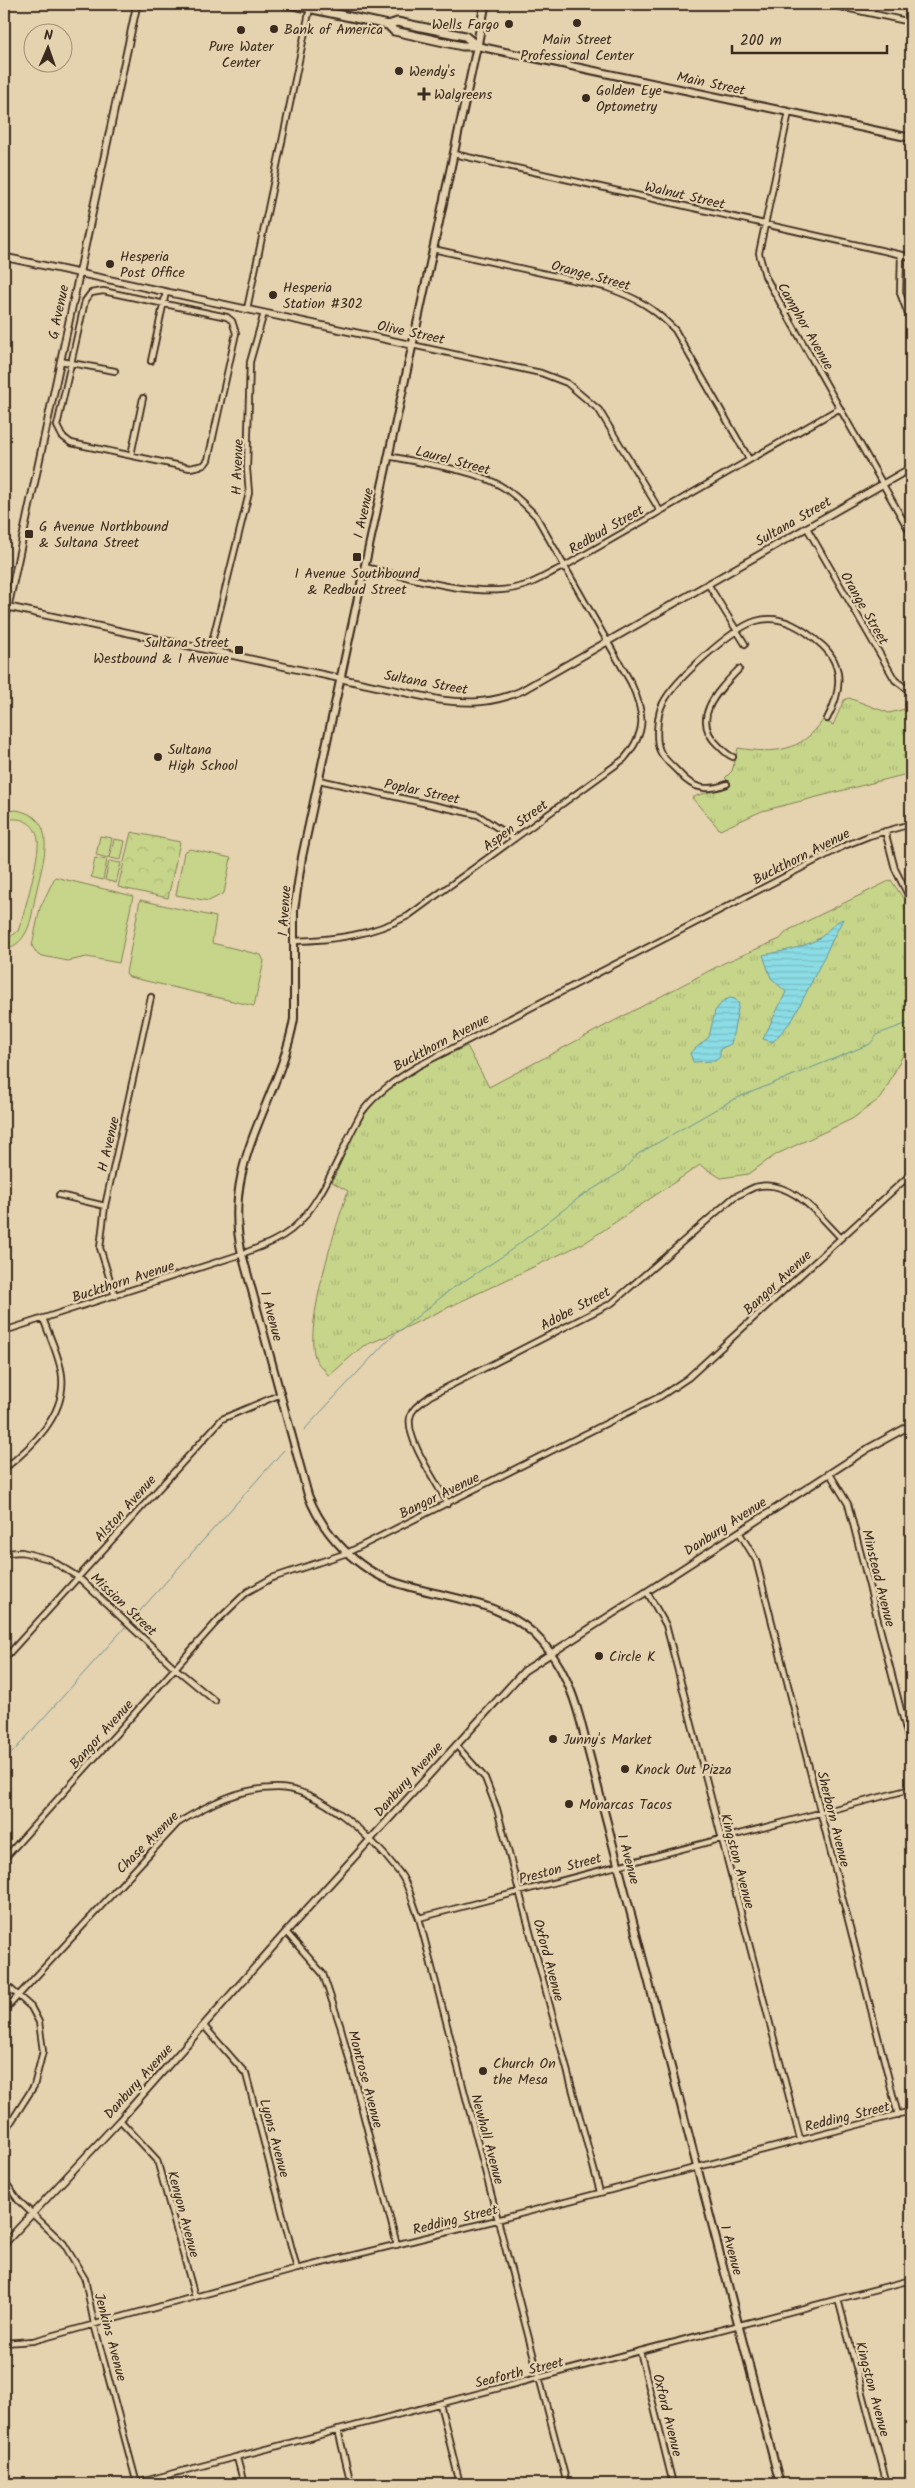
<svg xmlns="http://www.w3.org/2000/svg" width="915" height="2488" viewBox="0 0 915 2488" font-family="Kalam,sans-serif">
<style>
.grass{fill:url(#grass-tufts);stroke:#808054}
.forest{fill:url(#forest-crowns);stroke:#808054}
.pitch{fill:#c6d58a;stroke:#808054}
.water{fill:url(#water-rules);stroke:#6b9595}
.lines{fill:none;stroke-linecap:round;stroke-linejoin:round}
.stream{stroke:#6b9595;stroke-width:1}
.minor-casing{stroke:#3b2a1e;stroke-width:8}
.tertiary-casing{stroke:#3b2a1e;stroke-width:9}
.secondary-casing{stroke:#3b2a1e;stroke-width:10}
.primary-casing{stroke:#3b2a1e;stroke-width:11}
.minor{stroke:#e5d2af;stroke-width:4.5}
.tertiary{stroke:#e5d2af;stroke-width:5.5}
.secondary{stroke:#e5d2af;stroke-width:6}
.primary{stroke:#e5d2af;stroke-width:7}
.poi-dot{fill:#3b2a1e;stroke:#e5d2af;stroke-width:2}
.labels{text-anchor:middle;stroke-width:4.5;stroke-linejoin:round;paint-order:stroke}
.poi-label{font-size:14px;fill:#3b2a1e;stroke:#e5d2af;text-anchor:start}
.street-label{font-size:14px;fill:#3b2a1e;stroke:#e5d2af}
</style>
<defs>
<pattern id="grass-tufts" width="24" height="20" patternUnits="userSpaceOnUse" patternTransform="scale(1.25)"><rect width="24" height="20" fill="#c6d58a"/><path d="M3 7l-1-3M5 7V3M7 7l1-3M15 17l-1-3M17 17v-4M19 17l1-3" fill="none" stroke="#abb777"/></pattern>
<pattern id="forest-crowns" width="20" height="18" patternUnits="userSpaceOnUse" patternTransform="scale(1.25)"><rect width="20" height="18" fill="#c6d58a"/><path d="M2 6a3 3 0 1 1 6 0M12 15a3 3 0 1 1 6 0" fill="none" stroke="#abb777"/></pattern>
<pattern id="water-rules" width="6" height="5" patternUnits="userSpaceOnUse" patternTransform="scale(1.25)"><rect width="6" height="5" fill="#8bdce5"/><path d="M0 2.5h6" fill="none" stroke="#79bdc4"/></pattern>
</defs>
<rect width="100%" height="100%" fill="#e5d2af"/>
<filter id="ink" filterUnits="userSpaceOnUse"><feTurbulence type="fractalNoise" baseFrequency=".02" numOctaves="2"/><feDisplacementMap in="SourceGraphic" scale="10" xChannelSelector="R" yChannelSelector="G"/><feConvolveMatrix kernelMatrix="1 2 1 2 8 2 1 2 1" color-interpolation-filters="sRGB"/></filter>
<g filter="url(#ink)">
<path class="grass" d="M 849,698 L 889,713 L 905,709 L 911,736 L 911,773 L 762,811 L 720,830 L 692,798 C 705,791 718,793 731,784 L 725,778 L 732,771 L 738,748 C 775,754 801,752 823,720 L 833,725 L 844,700 Z
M 891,880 L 903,898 L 911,893 L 911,1039 L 882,1097 L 852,1119 L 777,1154 L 748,1174 L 721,1178 L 700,1165 L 586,1242 L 390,1335 L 363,1346 L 329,1376 C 325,1370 317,1364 315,1357 C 304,1325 336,1225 348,1191 L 332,1182 C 342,1161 354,1128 368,1110 C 392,1078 432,1063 467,1046 L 489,1087 L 724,963 L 780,939 L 787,931 Z"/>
<path class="forest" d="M 131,832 L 180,842 L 168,898 L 118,887 Z"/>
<path class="pitch" d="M 16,810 C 61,818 42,863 36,893 C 33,906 32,923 25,934 C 20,943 13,947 4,950 L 4,942 L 18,931 C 24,915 40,855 38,840 C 36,822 19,815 4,821 L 4,812 Z
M 100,836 L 112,838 L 108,858 L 96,855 Z
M 114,839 L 125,841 L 121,860 L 110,858 Z
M 190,849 L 231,858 L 224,893 L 209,901 L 176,895 L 184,852 Z
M 95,858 L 107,860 L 103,880 L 91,877 Z
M 109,861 L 121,863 L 116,883 L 105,880 Z
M 55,877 L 133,896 L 119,963 L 87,957 L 68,961 L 38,955 L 32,946 L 40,908 Z
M 140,900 L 216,917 L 212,943 L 261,955 L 264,961 L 254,1006 L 129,977 L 126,973 Z"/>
<path class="water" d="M 843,919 L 793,1019 L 773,1042 L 763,1039 L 786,992 L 771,978 L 763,955 C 783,951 804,948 821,937 C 829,931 833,922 843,919 Z
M 730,998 L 735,999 L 739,1004 L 731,1044 L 720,1049 L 720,1057 L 715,1061 L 693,1062 L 690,1053 L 709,1037 L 715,1011 L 723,1001 Z"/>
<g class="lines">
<path class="stream" d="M 304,1430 L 387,1341 L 450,1290 L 503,1256 L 580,1197 L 621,1172 L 638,1154 L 732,1100 L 870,1044 L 878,1034 L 911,1022
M 130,1622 L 284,1450
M 4,1762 L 127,1625"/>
<g class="minor-casing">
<path id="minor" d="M 827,4 L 911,22
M 789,112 L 759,253 L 765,276 L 911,534
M 454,154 L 911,257
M 433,249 L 605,287 C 635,297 653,307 675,330 L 749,459
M 901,255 L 900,293 L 911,322
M 103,291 L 227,317 L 232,321 L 236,333 L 208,460 L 204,465 L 190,468 L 71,443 L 62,436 L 57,426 L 85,301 L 91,293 Z
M 247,309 L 310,8
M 412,345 L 541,373 L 567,383 L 599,410 L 660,511
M 60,361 L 115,371
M 151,361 L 166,292
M 131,455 L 143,398
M 807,528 L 895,680 L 911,692
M 364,567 C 409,577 479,600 523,586 C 537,582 551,572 565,566 L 840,408
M 708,584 L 745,644
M 210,650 L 249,493 L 247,469 L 250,362 L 264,313
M 733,757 C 727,755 723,750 718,745 C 689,718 719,690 739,669
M 319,780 L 478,815 L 514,839
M 727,784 C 709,791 694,790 680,774 C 674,767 664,760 660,751 C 655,740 657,714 663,703 C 674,681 732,628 756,621 C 782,613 805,630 823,646 C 846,668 840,695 827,719
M 885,831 L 895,869 L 911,901
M 294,941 C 335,940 371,935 408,916 L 624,759 C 647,732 645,714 631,683 L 536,516 C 525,505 515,494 501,486 C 473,469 420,463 388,456
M 59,1195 L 105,1206
M 115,1296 L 100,1248 L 105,1206 L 151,997
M 4,1331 L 242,1254 C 259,1247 276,1242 291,1230 C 323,1204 341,1148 362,1112 C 377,1092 397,1079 418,1066 L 844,846 L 869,836 L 911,824
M 4,1469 C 32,1447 66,1415 62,1376 C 60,1357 49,1336 43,1318
M 830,1474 L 848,1504 L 911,1749
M 448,1504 C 437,1483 406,1440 410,1418 C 411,1408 423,1402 430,1396 L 612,1303 L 734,1197 C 741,1194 748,1190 755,1187 C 791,1177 820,1217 841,1238
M 739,1532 L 756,1560 L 898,2115
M 4,1553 L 22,1552 L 49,1559 L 78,1577 L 175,1668 L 215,1701
M 647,1592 L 666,1625 L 800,2139
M 4,1659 L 222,1419 L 281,1394
M 456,1745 L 485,1778 L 497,1809 L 600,2192
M 4,1859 L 220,1618 L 247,1592 L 272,1578 L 347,1553 L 661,1396 L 688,1378 L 911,1174
M 419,1918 L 911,1789
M 286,1932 L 323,1974 L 341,2028 L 397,2245
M 4,1983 L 31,2007 L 39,2022 L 43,2051 L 34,2086 L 4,2133
M 4,2011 L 178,1823 C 209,1804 239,1788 277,1788 C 322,1788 373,1839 399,1872 C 409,1884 413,1904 419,1918 L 567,2484
M 204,2026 L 246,2074 L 297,2269
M 120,2120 L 157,2160 L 195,2297
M 4,2180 L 18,2200 L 64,2244 L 85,2279 L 94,2324 L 137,2484
M 838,2299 L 887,2484
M 4,2343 L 33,2341 L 297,2269 L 497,2220 L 911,2111
M 640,2351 L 673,2484
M 440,2404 L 460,2484
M 338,2430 L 351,2484
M 237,2458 L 244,2484
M 133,2484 L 911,2280"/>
</g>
<g class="tertiary-casing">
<path id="tertiary" d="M 4,257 L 412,345
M 4,606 L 440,700 C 469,704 494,703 521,691 L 911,468
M 4,625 L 137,4
M 4,2244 L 120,2120 L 286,1932 L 524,1671 L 869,1448 L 911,1425"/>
</g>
<g class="secondary-casing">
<path id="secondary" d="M 780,2484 L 580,1719 C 572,1690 562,1665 542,1642 C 506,1600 446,1599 397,1583 C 357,1570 323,1534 308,1495 L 242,1254 C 220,1163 279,1103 294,1019 L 294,910 L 302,857 L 477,46 L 911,138"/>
</g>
<g class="primary-casing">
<path id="primary" d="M 289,4 L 388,25 L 397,22 L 465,36 L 477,46
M 388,25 L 394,31 L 462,46 L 477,46
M 477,46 L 485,4"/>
</g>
<use href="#minor" class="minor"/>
<use href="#tertiary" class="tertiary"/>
<use href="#secondary" class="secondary"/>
<use href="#primary" class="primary"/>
</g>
</g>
<g class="poi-dot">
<circle cx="577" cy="23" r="5"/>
<circle cx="509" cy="24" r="5"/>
<circle cx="274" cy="29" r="5"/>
<circle cx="241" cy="30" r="5"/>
<circle cx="399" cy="71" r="5"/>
<path d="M421.5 86.5h5v5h5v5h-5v5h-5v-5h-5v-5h5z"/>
<circle cx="586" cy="98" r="5"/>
<circle cx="110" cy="264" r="5"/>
<circle cx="273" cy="295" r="5"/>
<rect x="24" y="529" width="10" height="10" rx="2.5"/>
<rect x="352" y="552" width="10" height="10" rx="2.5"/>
<rect x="234" y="645" width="10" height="10" rx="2.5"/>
<circle cx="158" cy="757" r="5"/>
<circle cx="599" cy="1656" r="5"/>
<circle cx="553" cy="1739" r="5"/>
<circle cx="625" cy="1769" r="5"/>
<circle cx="569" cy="1804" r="5"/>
<circle cx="483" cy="2071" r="5"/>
</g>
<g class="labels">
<g class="poi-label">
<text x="499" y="29" text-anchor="end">Wells Fargo</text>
<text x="284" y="34">Bank of America</text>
<text x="577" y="44" text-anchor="middle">Main Street<tspan x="577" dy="16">Professional Center</tspan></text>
<text x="241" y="51" text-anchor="middle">Pure Water<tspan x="241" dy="16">Center</tspan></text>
<text x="409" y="76">Wendy's</text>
<text x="596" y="95">Golden Eye<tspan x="596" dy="16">Optometry</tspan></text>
<text x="434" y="99">Walgreens</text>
<text x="120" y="261">Hesperia<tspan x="120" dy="16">Post Office</tspan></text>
<text x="283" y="292">Hesperia<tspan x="283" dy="16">Station #302</tspan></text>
<text x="39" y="531">G Avenue Northbound<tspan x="39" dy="16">&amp; Sultana Street</tspan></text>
<text x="357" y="578" text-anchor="middle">I Avenue Southbound<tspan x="357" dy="16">&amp; Redbud Street</tspan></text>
<text x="229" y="647" text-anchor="end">Sultana Street<tspan x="229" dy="16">Westbound &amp; I Avenue</tspan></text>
<text x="168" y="754">Sultana<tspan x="168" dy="16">High School</tspan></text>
<text x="609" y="1661">Circle K</text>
<text x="563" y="1744">Junny's Market</text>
<text x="635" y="1774">Knock Out Pizza</text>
<text x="579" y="1809">Monarcas Tacos</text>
<text x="493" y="2068">Church On<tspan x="493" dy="16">the Mesa</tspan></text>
</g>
<g class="street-label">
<text transform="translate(711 83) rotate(12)" y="5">Main Street</text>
<text transform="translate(685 195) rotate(13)" y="5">Walnut Street</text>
<text transform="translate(591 275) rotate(15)" y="5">Orange Street</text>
<text transform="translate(58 312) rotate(-78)" y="5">G Avenue</text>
<text transform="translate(806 326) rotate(60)" y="5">Camphor Avenue</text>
<text transform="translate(411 332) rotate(12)" y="5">Olive Street</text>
<text transform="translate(453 460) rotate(15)" y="5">Laurel Street</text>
<text transform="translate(237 467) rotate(-88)" y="5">H Avenue</text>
<text transform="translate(363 513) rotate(-78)" y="5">I Avenue</text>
<text transform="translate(793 521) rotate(-30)" y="5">Sultana Street</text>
<text transform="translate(606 529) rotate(-30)" y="5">Redbud Street</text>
<text transform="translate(865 608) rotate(60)" y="5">Orange Street</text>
<text transform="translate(426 682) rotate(10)" y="5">Sultana Street</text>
<text transform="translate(422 791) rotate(12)" y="5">Poplar Street</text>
<text transform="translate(515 825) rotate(-36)" y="5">Aspen Street</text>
<text transform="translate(801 856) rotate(-27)" y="5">Buckthorn Avenue</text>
<text transform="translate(284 911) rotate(-86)" y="5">I Avenue</text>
<text transform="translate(441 1042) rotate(-28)" y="5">Buckthorn Avenue</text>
<text transform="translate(108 1144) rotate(-77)" y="5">H Avenue</text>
<text transform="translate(123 1281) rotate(-18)" y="5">Buckthorn Avenue</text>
<text transform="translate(777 1282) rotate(-43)" y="5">Bangor Avenue</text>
<text transform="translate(575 1308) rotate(-28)" y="5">Adobe Street</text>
<text transform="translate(272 1316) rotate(75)" y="5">I Avenue</text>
<text transform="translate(439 1495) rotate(-26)" y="5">Bangor Avenue</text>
<text transform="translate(125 1508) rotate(-48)" y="5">Alston Avenue</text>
<text transform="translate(725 1526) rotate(-33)" y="5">Danbury Avenue</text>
<text transform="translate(879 1578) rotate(76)" y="5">Minstead Avenue</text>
<text transform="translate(124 1604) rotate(43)" y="5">Mission Street</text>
<text transform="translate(101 1734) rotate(-48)" y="5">Bangor Avenue</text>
<text transform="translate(408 1779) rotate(-48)" y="5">Danbury Avenue</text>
<text transform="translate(834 1819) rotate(76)" y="5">Sherborn Avenue</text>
<text transform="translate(147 1842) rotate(-45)" y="5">Chase Avenue</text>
<text transform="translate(629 1859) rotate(75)" y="5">I Avenue</text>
<text transform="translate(738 1861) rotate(75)" y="5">Kingston Avenue</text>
<text transform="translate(560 1868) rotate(-15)" y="5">Preston Street</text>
<text transform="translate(549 1960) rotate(75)" y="5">Oxford Avenue</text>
<text transform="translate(366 2079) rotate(75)" y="5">Montrose Avenue</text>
<text transform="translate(138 2081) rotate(-48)" y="5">Danbury Avenue</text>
<text transform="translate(847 2116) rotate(-14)" y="5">Redding Street</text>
<text transform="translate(275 2138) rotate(75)" y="5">Lyons Avenue</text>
<text transform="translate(488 2139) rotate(75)" y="5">Newhall Avenue</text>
<text transform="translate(184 2214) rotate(75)" y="5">Kenyon Avenue</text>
<text transform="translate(455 2219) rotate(-14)" y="5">Redding Street</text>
<text transform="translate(732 2250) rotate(75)" y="5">I Avenue</text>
<text transform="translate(111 2337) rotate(75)" y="5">Jenkins Avenue</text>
<text transform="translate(519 2372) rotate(-14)" y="5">Seaforth Street</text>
<text transform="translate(873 2389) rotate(75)" y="5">Kingston Avenue</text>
<text transform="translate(668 2415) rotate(76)" y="5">Oxford Avenue</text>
</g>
</g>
<rect width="915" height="2488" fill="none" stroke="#e5d2af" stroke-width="20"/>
<rect x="10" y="10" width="895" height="2468" fill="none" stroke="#3b2a1e" stroke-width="2" filter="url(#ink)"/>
<g transform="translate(48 48) rotate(2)"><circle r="24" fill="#e5d2af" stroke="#a18f75"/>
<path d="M0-4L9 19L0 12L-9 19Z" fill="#3b2a1e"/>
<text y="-8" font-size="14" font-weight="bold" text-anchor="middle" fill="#3b2a1e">N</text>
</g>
<path d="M732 45v8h155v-8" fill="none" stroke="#3b2a1e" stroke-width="2.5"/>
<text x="740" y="45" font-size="15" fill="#3b2a1e" stroke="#e5d2af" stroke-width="4" paint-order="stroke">200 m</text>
</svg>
